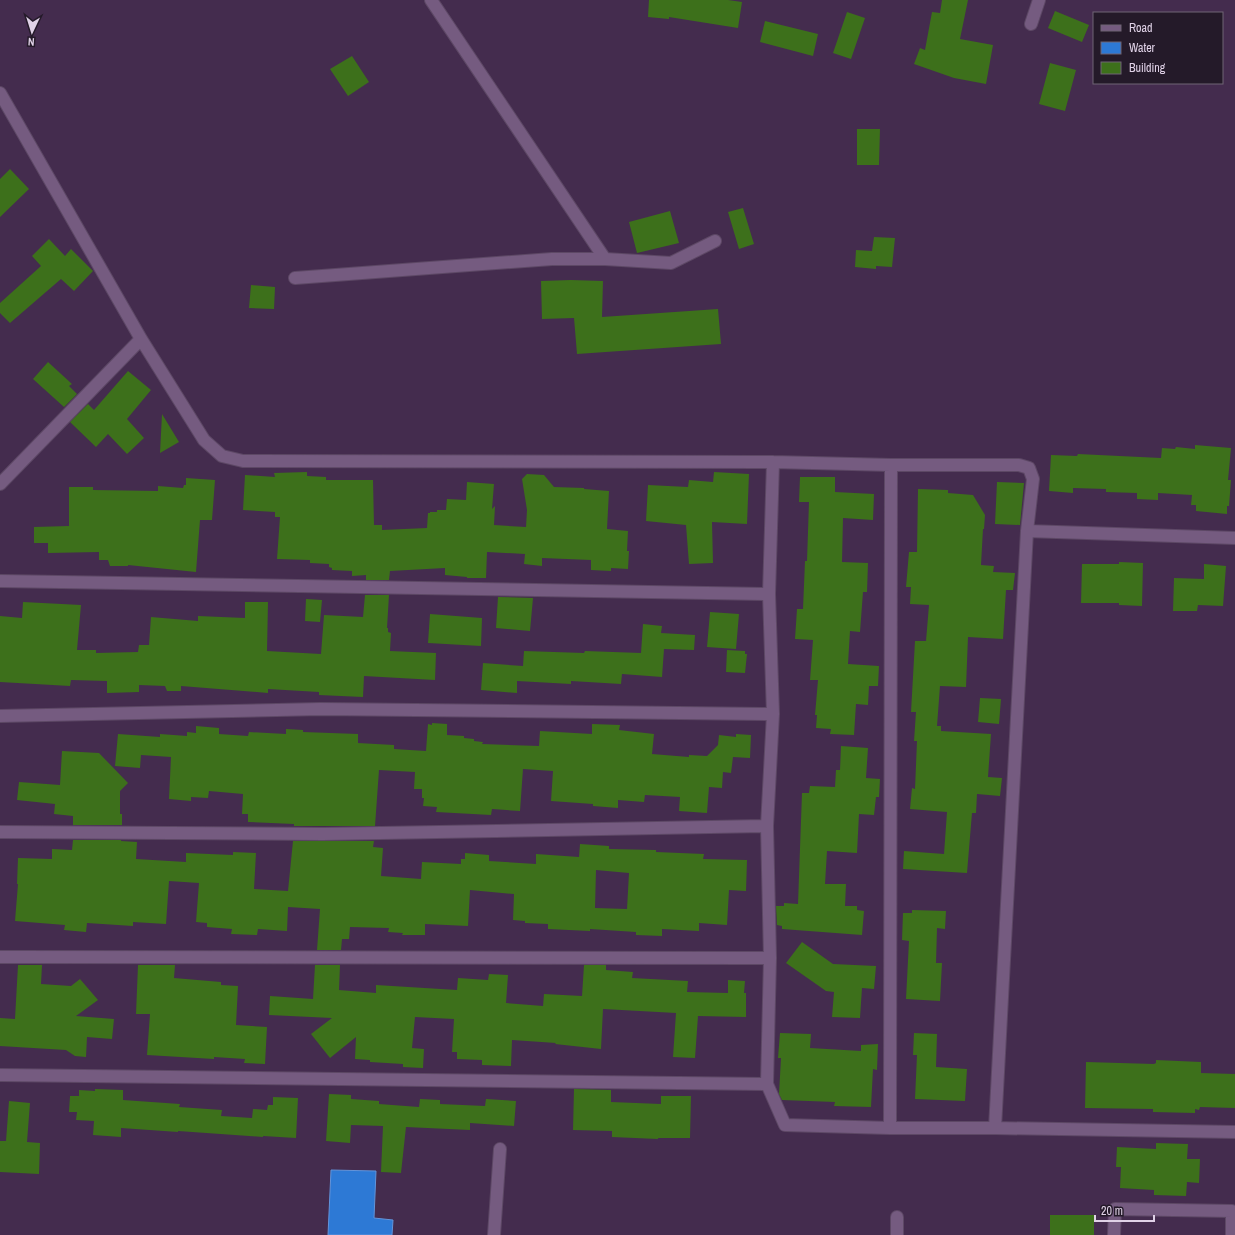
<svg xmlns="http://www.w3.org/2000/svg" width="1235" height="1235" viewBox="0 0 1235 1235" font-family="'Archivo Narrow',sans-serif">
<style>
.water{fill:#2d79d5;stroke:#6394da}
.building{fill:#3d701b;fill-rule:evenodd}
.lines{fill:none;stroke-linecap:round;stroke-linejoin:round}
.street-casing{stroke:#5d4865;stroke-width:14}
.street{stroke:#755b80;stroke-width:12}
</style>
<rect width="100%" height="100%" fill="#442c4e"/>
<path class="water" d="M 331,1170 L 376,1171 L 374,1218 L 393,1220 L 392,1235 L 328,1235 Z"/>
<path class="building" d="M 649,0 L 728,0 L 742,2 L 738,28 L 669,17 L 669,19 L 648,17 Z
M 942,0 L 968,0 L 960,39 L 993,45 L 986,84 L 954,78 L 914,64 L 920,48 L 925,50 L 932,12 L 940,13 Z
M 1055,11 L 1089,25 L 1082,42 L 1048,28 Z
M 847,12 L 865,18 L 851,59 L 833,53 Z
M 765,21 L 818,34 L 813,56 L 760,42 Z
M 352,56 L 369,82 L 348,96 L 330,69 Z
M 1050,63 L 1076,70 L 1065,111 L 1039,104 Z
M 857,129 L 880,129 L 879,165 L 857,165 Z
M 10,169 L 29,189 L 0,217 L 0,179 Z
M 743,208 L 754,244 L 739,249 L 728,212 Z
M 670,211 L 679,243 L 637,253 L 629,222 Z
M 874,237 L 895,238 L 892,267 L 876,266 L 876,269 L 855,267 L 856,250 L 872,251 Z
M 49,239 L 65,256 L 71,249 L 93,271 L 74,291 L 61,279 L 10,323 L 0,313 L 0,303 L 41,266 L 32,256 Z
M 571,280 L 603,281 L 602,317 L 718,309 L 721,344 L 577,354 L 574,318 L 542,319 L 541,281 Z
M 251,285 L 275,287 L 274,309 L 249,308 Z
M 48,362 L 72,384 L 69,386 L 77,394 L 64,407 L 33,379 Z
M 128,371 L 151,390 L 127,419 L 144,438 L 127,454 L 108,434 L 96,447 L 70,422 L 88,404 L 94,410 Z
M 162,414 L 179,442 L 160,453 Z
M 1195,445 L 1231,448 L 1228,480 L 1231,480 L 1229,506 L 1227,506 L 1227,514 L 1196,511 L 1196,505 L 1191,505 L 1192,495 L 1158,493 L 1158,500 L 1137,499 L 1137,493 L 1106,492 L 1106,489 L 1073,488 L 1073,493 L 1049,491 L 1051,455 L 1077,456 L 1078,454 L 1161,458 L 1162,448 L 1175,449 L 1176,447 L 1195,449 Z
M 307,472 L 307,476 L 326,477 L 326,480 L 373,480 L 374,525 L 382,525 L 382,530 L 427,528 L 428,513 L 430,513 L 430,512 L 437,512 L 437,510 L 446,510 L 447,499 L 466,500 L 467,482 L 494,484 L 492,509 L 495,506 L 494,525 L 526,527 L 527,510 L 522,479 L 527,474 L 544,475 L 554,487 L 584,488 L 584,489 L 609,491 L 607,529 L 628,531 L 627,551 L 629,551 L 628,569 L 611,568 L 611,571 L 591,570 L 591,560 L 542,558 L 542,566 L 524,564 L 525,554 L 487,552 L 486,578 L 467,578 L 467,577 L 445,575 L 445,568 L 390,571 L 389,580 L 366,580 L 366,575 L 352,576 L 352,571 L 332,570 L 332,568 L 329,567 L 329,564 L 310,563 L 310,560 L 277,559 L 280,517 L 275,517 L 275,512 L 243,510 L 245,475 L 275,477 L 274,473 Z
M 714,472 L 749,474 L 747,524 L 712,522 L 713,563 L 689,564 L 686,525 L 646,521 L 648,485 L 688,487 L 689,480 L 713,482 Z
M 800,477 L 835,477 L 835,492 L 874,494 L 873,520 L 843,518 L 842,562 L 868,563 L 867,592 L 863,592 L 860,632 L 850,631 L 848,664 L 879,666 L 878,686 L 869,686 L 868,705 L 856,704 L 854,735 L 830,734 L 831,729 L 816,728 L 817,715 L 815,715 L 818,680 L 810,680 L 813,640 L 795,639 L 797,609 L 803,609 L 805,561 L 807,561 L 809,502 L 799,502 Z
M 186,478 L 215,480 L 212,520 L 200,520 L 196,572 L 128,565 L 128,566 L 110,566 L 108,560 L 99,560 L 99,552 L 48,553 L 48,543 L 34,543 L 34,527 L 69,526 L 69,487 L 93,487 L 93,490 L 158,491 L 158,486 L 183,488 L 184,485 L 186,485 Z
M 997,482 L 1024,483 L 1020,525 L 995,524 Z
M 918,489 L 948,490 L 948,493 L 973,495 L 985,515 L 984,529 L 983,529 L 981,565 L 994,566 L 993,572 L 1015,573 L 1013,590 L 1006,590 L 1003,639 L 968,637 L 966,687 L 940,686 L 937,726 L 941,726 L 941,731 L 991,734 L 988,777 L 1002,778 L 1000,796 L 977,794 L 976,813 L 972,813 L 967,873 L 903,869 L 904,851 L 944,854 L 947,812 L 910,809 L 912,788 L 915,789 L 917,741 L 914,741 L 916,712 L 911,712 L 915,641 L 926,641 L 929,605 L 910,604 L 911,587 L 906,587 L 909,552 L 917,552 Z
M 1119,562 L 1143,563 L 1142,606 L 1119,605 L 1119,603 L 1081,603 L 1082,564 L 1119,564 Z
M 1204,564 L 1226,566 L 1223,606 L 1198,605 L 1197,611 L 1173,611 L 1174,578 L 1204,579 Z
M 365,595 L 389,595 L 387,628 L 388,628 L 388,632 L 391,633 L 390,651 L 436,653 L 435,680 L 364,676 L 363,697 L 319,695 L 319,692 L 268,689 L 268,693 L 181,686 L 181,691 L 167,691 L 165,686 L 139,685 L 139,692 L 107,693 L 107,681 L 71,680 L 70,686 L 0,682 L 0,616 L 22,618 L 23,602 L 81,605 L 77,650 L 96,650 L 96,653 L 138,652 L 139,645 L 149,645 L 151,617 L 198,621 L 198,616 L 245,618 L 245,602 L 268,602 L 267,651 L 321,654 L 324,615 L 363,617 Z
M 498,597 L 533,598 L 530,631 L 496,628 Z
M 306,599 L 322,600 L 320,622 L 305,621 Z
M 710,612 L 739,614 L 736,649 L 707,647 Z
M 430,614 L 482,618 L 481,646 L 428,643 Z
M 643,624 L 662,626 L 661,633 L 695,635 L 694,650 L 664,649 L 662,677 L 622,674 L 621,684 L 571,681 L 571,684 L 517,681 L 517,693 L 481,690 L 483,663 L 523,666 L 524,651 L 584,653 L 585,651 L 641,653 Z
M 727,650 L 745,651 L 745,654 L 747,654 L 745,673 L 726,672 Z
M 980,698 L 1001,699 L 999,724 L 978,722 Z
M 432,723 L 447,724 L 447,735 L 464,736 L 464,738 L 474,739 L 474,741 L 483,742 L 482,744 L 539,746 L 540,731 L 592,734 L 592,724 L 620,725 L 619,730 L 654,734 L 652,754 L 689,757 L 689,755 L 707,756 L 718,745 L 719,735 L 736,737 L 736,734 L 751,735 L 750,758 L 733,757 L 731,773 L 723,772 L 722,788 L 709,787 L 707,813 L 679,811 L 680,797 L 645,795 L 644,802 L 618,800 L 618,808 L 593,806 L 593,804 L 551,801 L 553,771 L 523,769 L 520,811 L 492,809 L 491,815 L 436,812 L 437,807 L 423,806 L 424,798 L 422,798 L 422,789 L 414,789 L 415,772 L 379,770 L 375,826 L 294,826 L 294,824 L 248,822 L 248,814 L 242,814 L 243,794 L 209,791 L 208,798 L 191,797 L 191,801 L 169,799 L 171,757 L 141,755 L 140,768 L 115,766 L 118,734 L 160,737 L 160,734 L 187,736 L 187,732 L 196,733 L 196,726 L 219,728 L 219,734 L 248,736 L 249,732 L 286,734 L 286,729 L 303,730 L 303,732 L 358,734 L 358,743 L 394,745 L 394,749 L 426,751 L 428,724 L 432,725 Z
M 841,746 L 868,748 L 866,778 L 880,779 L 879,797 L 876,797 L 874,815 L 859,814 L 857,853 L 827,851 L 825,884 L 846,884 L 845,906 L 857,906 L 857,910 L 864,911 L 862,935 L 782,929 L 782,926 L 777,925 L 776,906 L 784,906 L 784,903 L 798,904 L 802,793 L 809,793 L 810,786 L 835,787 L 836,770 L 840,770 Z
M 62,751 L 99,753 L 128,783 L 120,791 L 120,814 L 122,814 L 122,825 L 73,825 L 73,816 L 54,814 L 55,804 L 17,800 L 19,782 L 60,785 Z
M 73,840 L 121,840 L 121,841 L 137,842 L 136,859 L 186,862 L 186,853 L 233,855 L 233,852 L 256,853 L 254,889 L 288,891 L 293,841 L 374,841 L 373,847 L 383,848 L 381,876 L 421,879 L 422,862 L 461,864 L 461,859 L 465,859 L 465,853 L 489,855 L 489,861 L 536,864 L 536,854 L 579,857 L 580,844 L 609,846 L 609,849 L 656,850 L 656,852 L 704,854 L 703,859 L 747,860 L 746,891 L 729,890 L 727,925 L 699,923 L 699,931 L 662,929 L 662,936 L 636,935 L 636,932 L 590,929 L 590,931 L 548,929 L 548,924 L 525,923 L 525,921 L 513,920 L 514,894 L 470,890 L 468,926 L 425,924 L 425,935 L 402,935 L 403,933 L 388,932 L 389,928 L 350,927 L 349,939 L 342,939 L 341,950 L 317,950 L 320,909 L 288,907 L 287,931 L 258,929 L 257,935 L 231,934 L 232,929 L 207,927 L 207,923 L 196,922 L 199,883 L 169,881 L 166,924 L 133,922 L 133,926 L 87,923 L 86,932 L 64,930 L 65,925 L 15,921 L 18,884 L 17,884 L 18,858 L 52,859 L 52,849 L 72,850 ZM 596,870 L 629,873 L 627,909 L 595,908 Z
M 912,910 L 946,911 L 945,929 L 937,928 L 936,963 L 942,963 L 940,1001 L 906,999 L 909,941 L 902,940 L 903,913 L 912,913 Z
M 802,942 L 833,964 L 876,966 L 874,989 L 862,988 L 860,1018 L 832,1017 L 834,992 L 826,991 L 786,963 Z
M 18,965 L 42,965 L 41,984 L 71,986 L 80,979 L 98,1000 L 76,1016 L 114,1019 L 112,1039 L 87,1037 L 86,1057 L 75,1056 L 66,1050 L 0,1046 L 0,1018 L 15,1019 Z
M 138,965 L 175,965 L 174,978 L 221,982 L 221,985 L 238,986 L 236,1025 L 267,1027 L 265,1064 L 244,1063 L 245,1059 L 214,1057 L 214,1059 L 147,1055 L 150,1014 L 136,1014 Z
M 315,965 L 340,965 L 339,990 L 376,993 L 376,985 L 457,990 L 458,978 L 488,980 L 489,974 L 508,975 L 506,1003 L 543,1006 L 544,994 L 582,996 L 584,965 L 606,965 L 606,970 L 633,972 L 632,978 L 688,981 L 687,992 L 728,993 L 728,980 L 745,981 L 744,993 L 746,993 L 746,1017 L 698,1016 L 695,1058 L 673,1057 L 676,1013 L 603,1009 L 601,1049 L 555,1044 L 556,1043 L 512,1040 L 511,1066 L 482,1065 L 482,1060 L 457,1059 L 457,1052 L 452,1052 L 454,1019 L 415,1017 L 412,1048 L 424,1049 L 423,1068 L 403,1067 L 403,1064 L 370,1062 L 370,1060 L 355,1059 L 356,1037 L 330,1058 L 311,1034 L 332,1018 L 269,1015 L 270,996 L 313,999 Z
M 780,1033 L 811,1034 L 810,1048 L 861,1051 L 861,1045 L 878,1044 L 877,1070 L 873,1069 L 871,1107 L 834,1106 L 835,1102 L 782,1100 L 779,1094 L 781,1058 L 778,1058 Z
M 914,1033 L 937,1034 L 936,1067 L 967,1069 L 965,1101 L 915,1099 L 917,1055 L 913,1055 Z
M 1156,1060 L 1201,1062 L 1201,1073 L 1235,1074 L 1235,1108 L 1200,1107 L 1199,1110 L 1195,1109 L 1195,1113 L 1153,1112 L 1153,1109 L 1085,1108 L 1086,1062 L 1154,1064 L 1156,1063 Z
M 95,1089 L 123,1090 L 123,1100 L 180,1104 L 179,1107 L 222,1110 L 221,1116 L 252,1118 L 253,1109 L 267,1110 L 268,1105 L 273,1105 L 273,1097 L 298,1098 L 296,1138 L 263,1136 L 263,1137 L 178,1131 L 178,1132 L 121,1128 L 121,1137 L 93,1135 L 94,1121 L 76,1120 L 77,1112 L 69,1112 L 70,1096 L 79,1096 L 79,1090 L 95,1091 Z
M 574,1089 L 611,1090 L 611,1102 L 661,1104 L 661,1096 L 691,1096 L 690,1138 L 658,1138 L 658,1139 L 612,1137 L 612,1131 L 573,1130 Z
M 329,1094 L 351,1095 L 351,1099 L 379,1101 L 379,1104 L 419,1107 L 420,1099 L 440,1100 L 440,1104 L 485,1106 L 486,1099 L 516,1101 L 514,1126 L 470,1123 L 470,1130 L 406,1127 L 401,1173 L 381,1172 L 383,1126 L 351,1125 L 350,1143 L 326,1141 Z
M 9,1101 L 30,1103 L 27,1142 L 40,1143 L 39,1174 L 0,1172 L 0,1141 L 6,1141 Z
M 1156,1143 L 1188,1144 L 1187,1159 L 1200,1159 L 1199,1183 L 1187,1182 L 1186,1196 L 1154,1195 L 1154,1190 L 1120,1188 L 1121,1167 L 1116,1167 L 1117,1147 L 1156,1149 Z
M 1050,1215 L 1094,1215 L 1094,1235 L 1050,1235 Z"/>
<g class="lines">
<g class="street-casing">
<path id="street" d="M 431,0 L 605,259
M 1031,24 L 1039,0
M 0,93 L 141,339 L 204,440 L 222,456 L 243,461 L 773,462 L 891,465 L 1019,465 L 1029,468 L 1033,479 L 1027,531 L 995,1128
M 295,278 L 552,259 L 605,259 L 671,263 L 715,241
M 0,484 L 141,339
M 1027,531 L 1235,538
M 0,581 L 769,594
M 0,716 L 321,709 L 773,714
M 0,832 L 323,834 L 767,826
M 0,957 L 770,958
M 0,1075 L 767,1084 L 785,1125 L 890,1128 L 995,1128 L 1235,1132
M 767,1084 L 770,958 L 767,826 L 773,714 L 769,594 L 773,462
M 890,1128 L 891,465
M 494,1235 L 500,1149
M 897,1235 L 897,1217
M 1114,1235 L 1115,1209 L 1232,1211 L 1232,1235"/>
</g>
<use href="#street" class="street"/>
</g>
<rect x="1093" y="12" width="130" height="72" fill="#241a29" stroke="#6f6475"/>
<rect x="1101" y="25" width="20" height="6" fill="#755b80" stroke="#6f6475"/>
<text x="1129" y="32" font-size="12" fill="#e0d2e7">Road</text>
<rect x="1101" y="42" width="20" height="12" fill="#2d79d5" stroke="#6f6475"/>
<text x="1129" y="52" font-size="12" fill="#e0d2e7">Water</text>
<rect x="1101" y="62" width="20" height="12" fill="#3d701b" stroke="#6f6475"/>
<text x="1129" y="72" font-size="12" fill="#e0d2e7">Building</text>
<g transform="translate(32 32) rotate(184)" stroke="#241a29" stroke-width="3" paint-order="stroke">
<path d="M0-3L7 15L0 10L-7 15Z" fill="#e0d2e7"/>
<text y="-6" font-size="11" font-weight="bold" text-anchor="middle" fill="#e0d2e7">N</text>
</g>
<path d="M1095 1215v6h59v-6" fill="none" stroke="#e0d2e7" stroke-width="2"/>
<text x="1101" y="1215" font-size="12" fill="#e0d2e7" stroke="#241a29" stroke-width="3" paint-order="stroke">20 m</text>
</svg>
